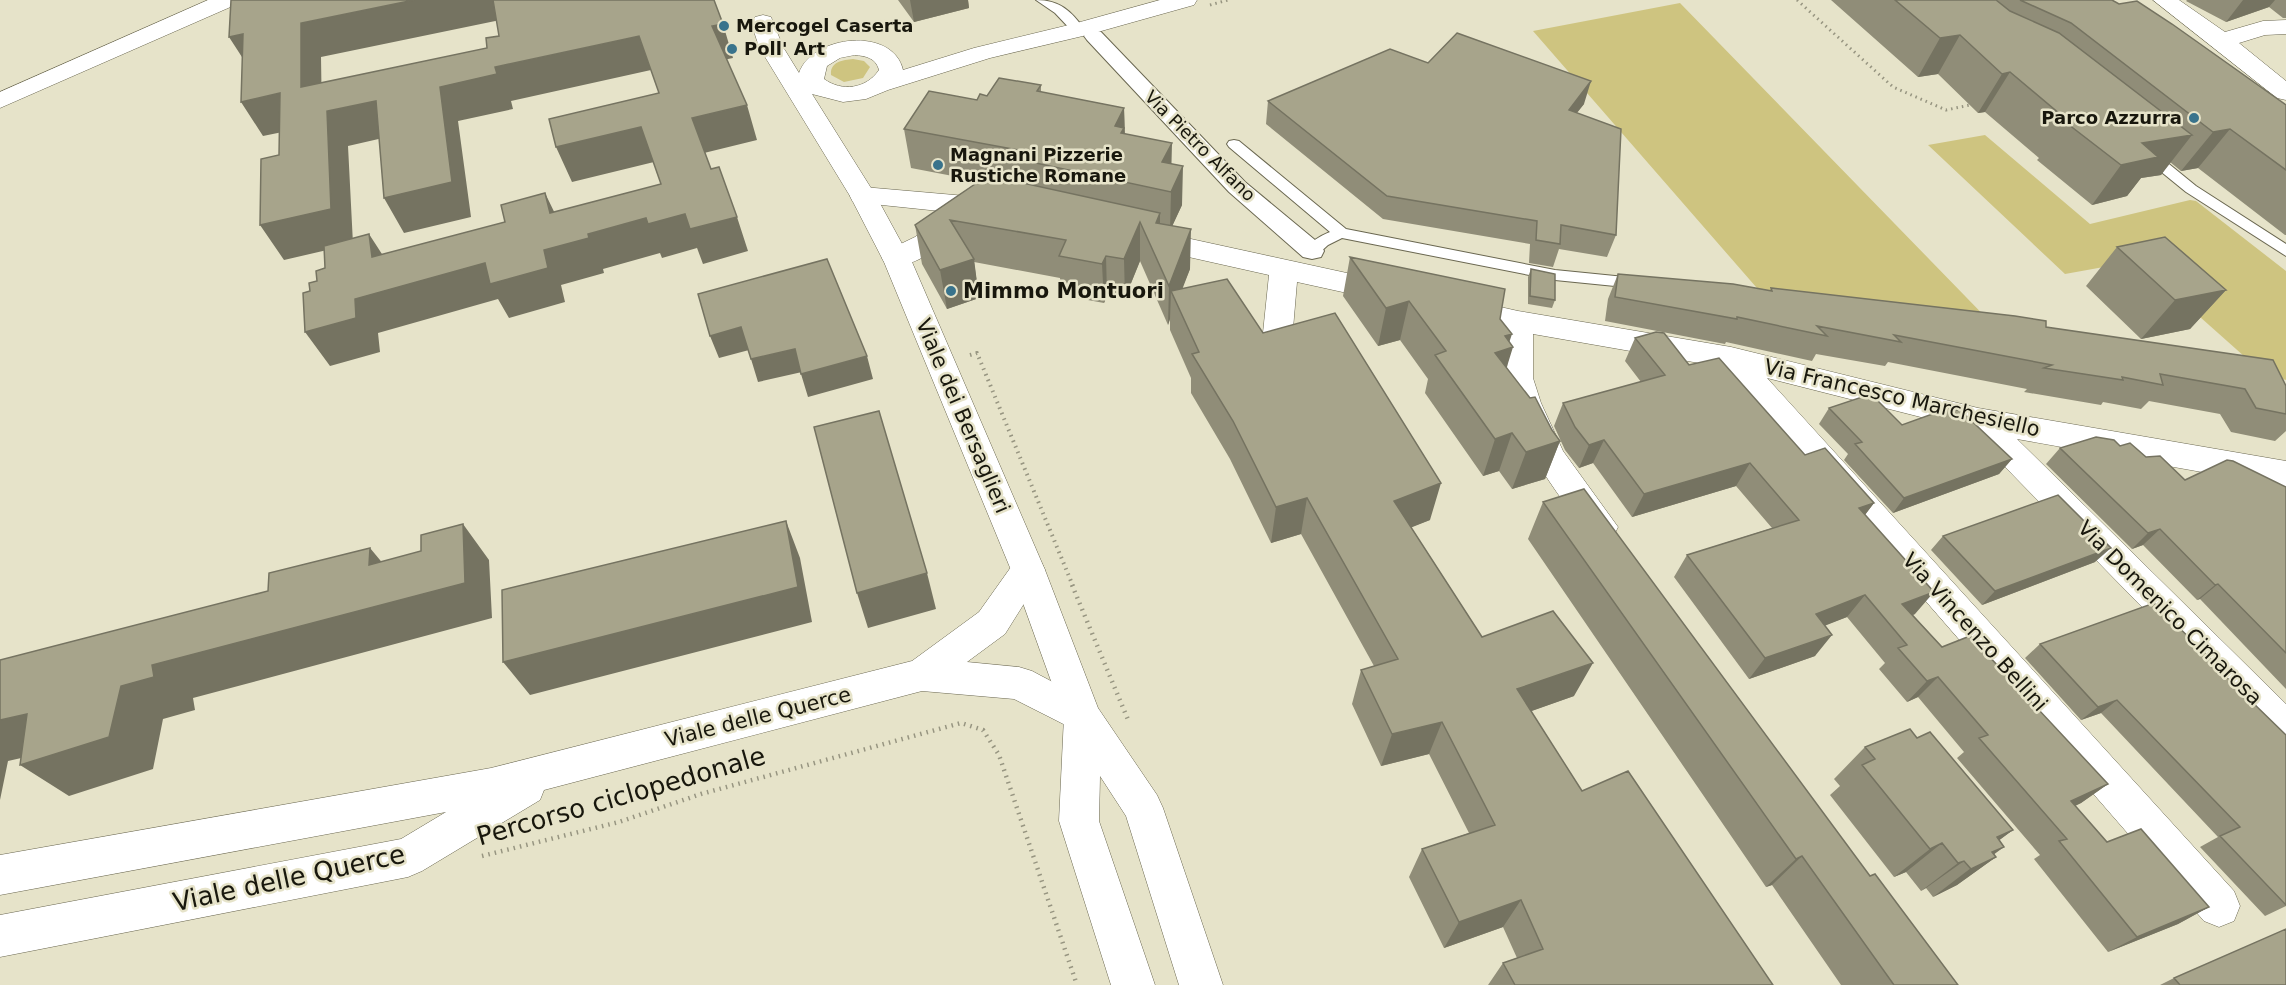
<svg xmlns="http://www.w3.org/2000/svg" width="2286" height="985" viewBox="0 0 2286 985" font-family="'DejaVu Sans',sans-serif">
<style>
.green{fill:#cec480}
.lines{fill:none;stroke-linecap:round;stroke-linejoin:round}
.service-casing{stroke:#6a6750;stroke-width:2}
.pedestrian-casing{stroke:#6a6750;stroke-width:2}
.minor-casing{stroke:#6a6750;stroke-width:1}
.tertiary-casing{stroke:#6a6750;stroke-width:1}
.secondary-casing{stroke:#6a6750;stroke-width:1}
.path-far2{stroke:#979581;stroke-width:3;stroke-dasharray:1.5 4;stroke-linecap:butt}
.path-far1{stroke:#979581;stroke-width:4;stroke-dasharray:1.5 4.5;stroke-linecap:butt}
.path{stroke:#979581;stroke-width:4.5;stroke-dasharray:1.5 5;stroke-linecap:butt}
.service{fill:#fff;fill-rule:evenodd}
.pedestrian{fill:#fff;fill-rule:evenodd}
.minor{fill:#fff;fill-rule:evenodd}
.tertiary{fill:#fff;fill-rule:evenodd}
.secondary{fill:#fff;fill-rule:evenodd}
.wall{fill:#908d78}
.shaded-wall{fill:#757361}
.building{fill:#a7a48b;stroke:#757361;stroke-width:1.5}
.poi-dot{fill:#39738c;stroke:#e6e3c9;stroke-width:2}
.labels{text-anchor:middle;stroke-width:5;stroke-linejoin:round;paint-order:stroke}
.far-poi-label{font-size:18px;font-weight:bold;fill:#18170d;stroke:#e6e3c9;text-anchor:start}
.far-street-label{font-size:18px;fill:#18170d;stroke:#e6e3c9}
.poi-label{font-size:21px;font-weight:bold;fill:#18170d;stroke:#e6e3c9;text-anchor:start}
.street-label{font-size:21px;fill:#18170d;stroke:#e6e3c9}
.near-street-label{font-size:26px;fill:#18170d;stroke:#e6e3c9}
</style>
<rect width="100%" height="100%" fill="#e6e3c9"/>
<path class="green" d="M 1680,3 L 2001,333 L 1763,295 L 1533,31 Z
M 853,59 L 864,61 L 870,67 L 863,78 L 844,82 L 831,75 C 830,62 842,60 853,59 Z
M 1985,135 L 2090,224 L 2190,200 L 2196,201 L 2286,271 L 2286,380 L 2263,373 L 2137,261 L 2065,274 L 1928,145 Z"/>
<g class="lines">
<g class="service-casing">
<path id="service" d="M 1036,0 C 1060,0 1071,11 1085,30 L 1084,33 L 1074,33 L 1055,13 Z
M 1234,140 L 1239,141 L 1346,229 L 1555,270 L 1635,278 L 1641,279 L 1643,283 L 1641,287 L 1635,288 L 1555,280 L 1342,238 L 1328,245 L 1317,255 L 1307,255 L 1304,251 C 1311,241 1320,236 1330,232 L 1229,147 L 1227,144 L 1229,141 Z
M 2148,150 L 2153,151 L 2196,186 L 2286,244 L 2286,256 L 2186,192 L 2143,157 L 2141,154 L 2143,151 Z"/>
</g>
<g class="pedestrian-casing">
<path id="pedestrian" d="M 1094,30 L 1101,32 L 1245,182 L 1321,245 L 1324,251 L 1321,257 L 1312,259 L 1303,257 L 1229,192 L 1087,40 L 1084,36 L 1087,32 Z"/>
</g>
<g class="minor-casing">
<path id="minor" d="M 2153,0 L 2179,0 L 2225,32 L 2263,21 L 2286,20 L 2286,34 L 2265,35 L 2239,43 L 2286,81 L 2286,100 L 2277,98 Z
M 863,187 L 989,198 L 999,201 L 1003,207 L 999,213 L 989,216 L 962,213 L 967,220 C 953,241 911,272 886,265 L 882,258 L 886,251 L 915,237 L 943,214 L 949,212 L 853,202 L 850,196 L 853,190 Z
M 1145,229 L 1388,282 L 1398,285 L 1402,292 L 1398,299 L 1388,302 L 1297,282 L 1291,352 L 1287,360 L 1276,363 L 1265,360 L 1261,352 L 1269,275 L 1135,245 L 1131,238 L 1135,231 Z
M 1456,297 L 1518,311 L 1731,347 L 1978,408 L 2286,461 L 2286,487 L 2017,439 L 2286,704 L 2286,746 L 2273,741 L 1968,429 L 1767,378 L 2234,891 L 2240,906 L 2234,921 L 2219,927 L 2204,921 L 1722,367 L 1533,334 L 1533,378 L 1541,403 L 1563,451 L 1618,527 L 1613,537 L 1601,541 L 1589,537 C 1556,491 1512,436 1503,379 C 1500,363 1503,344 1503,328 L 1446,314 L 1441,307 L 1446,300 Z
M 1028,556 L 1040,560 L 1045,570 L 1005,634 L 967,662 L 1019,667 L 1032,671 L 1096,705 L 1102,717 L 1096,729 L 1083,734 L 1014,699 L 922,691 L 544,790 L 540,800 L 422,871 L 408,877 L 0,957 L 0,915 L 401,839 L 446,812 L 0,895 L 0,855 L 491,768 L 912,661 L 979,612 L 1016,560 Z"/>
</g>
<g class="tertiary-casing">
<path id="tertiary" d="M 208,0 L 238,0 L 235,5 L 0,108 L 0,92 Z"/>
</g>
<g class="secondary-casing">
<path id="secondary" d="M 1160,0 L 1197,0 L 1194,5 L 1087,35 L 990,58 L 888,90 L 866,99 L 843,102 L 812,94 L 876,196 L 912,262 L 1045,570 L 1098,708 L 1157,795 L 1163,808 L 1223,985 L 1179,985 L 1126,816 L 1100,776 L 1099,821 L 1155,985 L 1111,985 L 1059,821 L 1064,717 L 1011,570 L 884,262 L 850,196 L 759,47 L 751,22 L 755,17 L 763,15 L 771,17 L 783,47 L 799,73 C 812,35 893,26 903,70 L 974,48 L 1073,24 ZM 855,55 C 866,56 876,58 879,70 C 866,89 842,92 824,79 L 827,66 L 840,58 Z"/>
</g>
<path class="path-far2" d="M 1797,0 L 1893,87 L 1946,110 L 1970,105
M 1210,5 L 1228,0"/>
<path class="path-far1" d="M 970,355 L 977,353 L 1073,586"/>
<path class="path" d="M 1072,585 L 1129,722
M 482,856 L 619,822 L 701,794 L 961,723 L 983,730 L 999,755 L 1077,985"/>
<use href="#service" class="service"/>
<use href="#pedestrian" class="pedestrian"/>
<use href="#minor" class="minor"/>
<use href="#tertiary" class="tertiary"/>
<use href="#secondary" class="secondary"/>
</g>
<path class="wall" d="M 898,0 L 968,0 L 969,8 L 914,22 Z
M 1831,0 L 2112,0 L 2286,105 L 2286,235 L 2285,235 L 2198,168 L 2181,171 L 2170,162 L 2161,175 L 2141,178 L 2127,196 L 2092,205 L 2037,160 L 2039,158 L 1985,112 L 1978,113 L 1938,74 L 1918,77 Z
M 2187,0 L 2286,0 L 2286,18 L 2283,18 L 2269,7 L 2226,22 L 2186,1 Z
M 1428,63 L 1584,104 L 1577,113 L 1616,235 L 1607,257 L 1559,249 L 1553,267 L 1529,263 L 1530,244 L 1383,219 L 1266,124 L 1268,101 Z
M 1041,85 L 1041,92 L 1124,108 L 1125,134 L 1171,164 L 1182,205 L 1172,226 L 1190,269 L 1182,288 L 1263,333 L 1430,520 L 1411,527 L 1482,637 L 1574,696 L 1531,711 L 1582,791 L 1773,985 L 1488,985 L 1503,963 L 1517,958 L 1503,927 L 1444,948 L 1409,877 L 1422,849 L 1469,833 L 1429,754 L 1381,766 L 1352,704 L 1361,670 L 1374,666 L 1301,534 L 1271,543 L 1230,459 L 1191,393 L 1191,378 L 1170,330 L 1170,319 L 1168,325 L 1140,261 L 1125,298 L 1107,295 L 1104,303 L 1061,295 L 1060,278 L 974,262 L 979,298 L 947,309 L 922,264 L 915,225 L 979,181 L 911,168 L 904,129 L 987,96 Z
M 2117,247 L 2226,290 L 2190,329 L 2141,339 L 2086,286 Z
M 1350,257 L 1500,319 L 1509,342 L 1507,368 L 1560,441 L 1545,479 L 1512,489 L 1499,471 L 1483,476 L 1425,393 L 1428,379 L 1400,340 L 1378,346 L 1343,296 Z
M 1531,269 L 1555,300 L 1552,308 L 1528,304 L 1528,277 Z
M 1618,274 L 1770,291 L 1771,288 L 2046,327 L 2286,386 L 2286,431 L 2275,441 L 2231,432 L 2220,414 L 2149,401 L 2141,409 L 2103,402 L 2101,405 L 2024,392 L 2027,389 L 1888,362 L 1885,366 L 1816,354 L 1812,361 L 1726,342 L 1725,344 L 1605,321 L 1608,299 Z
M 1635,338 L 1689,365 L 1805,455 L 1874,503 L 1865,515 L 1915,614 L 1913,615 L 1942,647 L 2108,784 L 2081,803 L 2075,806 L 2107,842 L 2209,907 L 2178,924 L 2108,952 L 2034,859 L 2040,855 L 1957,758 L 1964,752 L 1918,697 L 1907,702 L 1879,669 L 1885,663 L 1847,617 L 1825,625 L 1815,656 L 1749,679 L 1674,577 L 1687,555 L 1772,528 L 1736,486 L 1632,517 L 1593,463 L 1579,468 L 1565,450 L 1554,426 L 1563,403 L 1641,382 L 1625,361 Z
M 1829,408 L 1902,425 L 2012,459 L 1999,474 L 1893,513 L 1844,460 L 1848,454 L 1819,424 Z
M 2120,446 L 2146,457 L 2185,480 L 2286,487 L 2286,689 L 2200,599 L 2197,600 L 2143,545 L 2132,549 L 2046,464 L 2060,448 Z
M 1543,502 L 1870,876 L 1958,985 L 1841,985 L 1772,885 L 1766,887 L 1528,539 Z
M 1943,536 L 2095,562 L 1982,605 L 1931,550 Z
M 2040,644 L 2215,663 L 2213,664 L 2286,735 L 2286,906 L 2265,916 L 2200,847 L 2218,837 L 2101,713 L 2081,720 L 2025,658 Z
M 1917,738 L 2013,830 L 1999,840 L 1994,854 L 1996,857 L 1957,885 L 1933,897 L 1926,888 L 1921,891 L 1906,872 L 1894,877 L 1830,795 L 1840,786 L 1834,779 L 1865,747 Z
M 2174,978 L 2286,985 L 2160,985 Z"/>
<path class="shaded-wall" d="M 414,0 L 497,0 L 505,19 L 321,57 L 322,122 L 301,87 L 301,23 Z
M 910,0 L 968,0 L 969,8 L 914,22 Z
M 2243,0 L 2275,0 L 2269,7 L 2226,22 Z
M 723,24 L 733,58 L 723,60 L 712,26 Z
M 243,34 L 251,71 L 229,37 Z
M 1960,35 L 1938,74 L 1918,77 L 1940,38 Z
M 639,36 L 651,70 L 511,101 L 513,109 L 458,121 L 471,217 L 404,233 L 384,198 L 440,87 L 495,67 Z
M 2010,72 L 1985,112 L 1978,113 L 2002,74 Z
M 1591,81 L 1584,104 L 1561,132 L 1569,110 Z
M 280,93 L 302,128 L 263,136 L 241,102 Z
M 376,101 L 396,135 L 348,146 L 353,244 L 284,260 L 260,225 L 327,111 Z
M 747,105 L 757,140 L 704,153 L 692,118 Z
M 1124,108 L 1125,148 L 1115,126 Z
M 641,127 L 654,162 L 572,182 L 556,147 Z
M 2230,129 L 2198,168 L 2181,171 L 2213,132 Z
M 2192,135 L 2161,175 L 2141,178 L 2127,196 L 2092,205 L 2121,165 L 2142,143 Z
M 1172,143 L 1171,182 L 1162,162 Z
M 1183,166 L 1182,205 L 1170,231 L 1171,192 Z
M 545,193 L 562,228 L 588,234 L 646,218 L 685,214 L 697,248 L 662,258 L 660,253 L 603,269 L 604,273 L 561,285 L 565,302 L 509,318 L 498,299 L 378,333 L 380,352 L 330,366 L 305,332 L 372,257 L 369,234 L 391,268 L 485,263 L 544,250 L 550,213 Z
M 1160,213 L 1160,253 L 1156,223 Z
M 737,217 L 748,251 L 703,264 L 690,229 Z
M 1140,222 L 1140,261 L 1125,298 L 1124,259 Z
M 1191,229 L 1190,269 L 1177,303 L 1171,291 L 1170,319 L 1168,325 L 1169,286 Z
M 1106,256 L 1107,295 L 1104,303 L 1102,264 Z
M 974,259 L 979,298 L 947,309 L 940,270 Z
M 2226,290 L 2190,329 L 2141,339 L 2175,300 Z
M 1409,301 L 1400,340 L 1378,346 L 1386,308 Z
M 741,327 L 749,350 L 719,358 L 710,336 Z
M 1512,334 L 1507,349 L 1513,347 L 1501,386 L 1495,353 L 1505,336 Z
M 795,349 L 802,372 L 758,382 L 751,359 Z
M 867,356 L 873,379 L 808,397 L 801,374 Z
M 1512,433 L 1499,471 L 1483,476 L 1495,439 Z
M 1604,440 L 1593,463 L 1579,468 L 1589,445 Z
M 1560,441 L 1545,479 L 1512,489 L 1526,452 Z
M 2012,459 L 1999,474 L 1893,513 L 1904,498 Z
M 1750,463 L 1736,486 L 1632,517 L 1644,494 Z
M 1441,483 L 1430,520 L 1385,538 L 1394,501 Z
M 1307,498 L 1301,534 L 1271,543 L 1276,507 Z
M 1874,503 L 1857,525 L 1859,508 Z
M 786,521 L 800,558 L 812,622 L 530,695 L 503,662 Z
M 463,524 L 489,560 L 492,618 L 193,698 L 195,710 L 163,719 L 153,769 L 69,796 L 20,765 L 121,686 L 152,665 L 369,565 L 370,548 L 400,584 Z
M 2160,529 L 2143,545 L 2132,549 L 2148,533 Z
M 2111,548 L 2095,562 L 1982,605 L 1995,591 Z
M 927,573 L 936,609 L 868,628 L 857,593 Z
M 2218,584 L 2200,599 L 2197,600 L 2215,585 Z
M 1934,592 L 1915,614 L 1889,624 L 1902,604 Z
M 1865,595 L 1847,617 L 1799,636 L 1816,614 Z
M 1832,635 L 1815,656 L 1749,679 L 1765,658 Z
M 1593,663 L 1574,696 L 1501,722 L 1517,689 Z
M 1938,677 L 1918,697 L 1907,702 L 1927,681 Z
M 2117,700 L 2101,713 L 2081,720 L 2098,707 Z
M 27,714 L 74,746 L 8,761 L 0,800 L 0,720 Z
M 1442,722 L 1429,754 L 1381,766 L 1392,734 Z
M 2108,784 L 2081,803 L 2049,818 L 2071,801 Z
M 2013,830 L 1974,859 L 1997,837 Z
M 1942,843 L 1906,872 L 1894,877 L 1930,849 Z
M 2004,847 L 1978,866 L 1996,857 L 1957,885 L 1933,897 L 1992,852 Z
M 1802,856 L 1772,885 L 1766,887 L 1796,859 Z
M 1964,861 L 1926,888 L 1921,891 L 1958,863 Z
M 1521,900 L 1503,927 L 1444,948 L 1459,922 Z
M 2209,907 L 2178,924 L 2108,952 L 2137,937 Z"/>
<path class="building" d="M 231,0 L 414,0 L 301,23 L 301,87 L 487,48 L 486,38 L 499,36 L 493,0 L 714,0 L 723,24 L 712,26 L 747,105 L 692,118 L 711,169 L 719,167 L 737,217 L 690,229 L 685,214 L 648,224 L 646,218 L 588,234 L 589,238 L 544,250 L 548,268 L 490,284 L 485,263 L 355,299 L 356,318 L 305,332 L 303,293 L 310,291 L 309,283 L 317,281 L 316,271 L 325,268 L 324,246 L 369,234 L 372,257 L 505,222 L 501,205 L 545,193 L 550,213 L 661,184 L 641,127 L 556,147 L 549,119 L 659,93 L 639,36 L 495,67 L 497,74 L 440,87 L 452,182 L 384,198 L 376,101 L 327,111 L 331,209 L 260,225 L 261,159 L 279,155 L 280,93 L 241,102 L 243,34 L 229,37 Z
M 1895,0 L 1996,0 L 2010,11 L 2059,33 L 2192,135 L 2142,143 L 2158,157 L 2121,165 L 2064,121 L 2067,120 L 2010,72 L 2002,74 L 1960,35 L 1940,38 Z
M 2020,0 L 2112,0 L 2119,4 L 2137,1 L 2172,24 L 2286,105 L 2286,170 L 2230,129 L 2213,132 L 2071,23 Z
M 1457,33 L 1591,81 L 1569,110 L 1621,129 L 1616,235 L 1561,225 L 1560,244 L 1536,240 L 1537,221 L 1387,196 L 1268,101 L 1390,49 L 1428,63 Z
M 999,78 L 1041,85 L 1037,91 L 1124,108 L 1115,126 L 1124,128 L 1121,133 L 1172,143 L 1162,162 L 1183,166 L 1171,192 L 1012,158 L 1023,151 L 904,129 L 929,91 L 977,100 L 980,94 L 987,96 Z
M 984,178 L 1009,180 L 1160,213 L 1156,223 L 1191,229 L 1169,286 L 1140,222 L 1124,259 L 1106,256 L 1102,264 L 1059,256 L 1066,240 L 950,220 L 974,259 L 940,270 L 915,225 Z
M 2165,237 L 2226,290 L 2175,300 L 2117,247 Z
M 1350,257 L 1505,289 L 1500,319 L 1512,334 L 1505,336 L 1513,347 L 1495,353 L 1530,398 L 1535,397 L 1552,430 L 1560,441 L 1526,452 L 1512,433 L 1495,439 L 1435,355 L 1446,351 L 1409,301 L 1386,308 Z
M 827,259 L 867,356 L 801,374 L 795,349 L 751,359 L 741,327 L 710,336 L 698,294 Z
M 1531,269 L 1555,274 L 1555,300 L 1530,296 Z
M 1618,274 L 1733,284 L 1772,291 L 1771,288 L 2015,316 L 2046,321 L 2046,327 L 2273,360 L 2286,386 L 2286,414 L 2256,408 L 2245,389 L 2160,374 L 2163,385 L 2122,377 L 2123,380 L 2044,368 L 2052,365 L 1894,335 L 1901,342 L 1817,326 L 1827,336 L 1737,317 L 1737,319 L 1615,297 Z
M 1227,279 L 1263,333 L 1335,313 L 1441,483 L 1394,501 L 1482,637 L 1553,611 L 1593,663 L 1517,689 L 1582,791 L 1628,771 L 1773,985 L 1515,985 L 1503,963 L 1543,949 L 1521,900 L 1459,922 L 1422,849 L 1495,825 L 1442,722 L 1392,734 L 1361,670 L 1398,659 L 1307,498 L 1276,507 L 1233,421 L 1192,354 L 1199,352 L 1171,291 Z
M 1656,332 L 1664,333 L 1689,365 L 1719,358 L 1805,455 L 1825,448 L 1874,503 L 1859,508 L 1934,592 L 1902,604 L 1942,647 L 1970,636 L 2108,784 L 2071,801 L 2107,842 L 2141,829 L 2209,907 L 2137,937 L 2059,841 L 2067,839 L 1979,738 L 1988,735 L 1938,677 L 1927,681 L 1898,648 L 1907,645 L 1865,595 L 1816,614 L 1832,635 L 1765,658 L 1687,555 L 1799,520 L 1750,463 L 1644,494 L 1604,440 L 1589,445 L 1575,427 L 1563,403 L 1665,375 L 1635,338 Z
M 1871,394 L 1902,425 L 1949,408 L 1961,411 L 2012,459 L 1904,498 L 1855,444 L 1862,442 L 1829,408 Z
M 879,411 L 927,573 L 857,593 L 814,427 Z
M 2096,437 L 2114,440 L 2120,446 L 2130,443 L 2146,457 L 2160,456 L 2185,480 L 2227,460 L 2233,461 L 2286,487 L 2286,653 L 2218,584 L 2215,585 L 2160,529 L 2148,533 L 2060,448 Z
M 1584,489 L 1870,876 L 1875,874 L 1958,985 L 1894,985 L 1802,856 L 1796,859 L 1543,502 Z
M 2058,495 L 2111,548 L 1995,591 L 1943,536 Z
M 786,521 L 798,587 L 503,662 L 502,590 Z
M 463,524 L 465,583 L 152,665 L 154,677 L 121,686 L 109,737 L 20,765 L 27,714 L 0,720 L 0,660 L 268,591 L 269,573 L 370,548 L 369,565 L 421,551 L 421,535 Z
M 2154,603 L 2215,663 L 2212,663 L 2286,735 L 2286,905 L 2220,836 L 2240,827 L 2117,700 L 2098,707 L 2040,644 Z
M 1910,729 L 1917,738 L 1930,732 L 2013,830 L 1997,837 L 2004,847 L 1992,852 L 1996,857 L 1971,869 L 1964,861 L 1958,863 L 1942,843 L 1930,849 L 1862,765 L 1875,759 L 1865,747 Z
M 2286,929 L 2286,985 L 2180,985 L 2174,978 Z"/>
<g class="poi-dot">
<circle cx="724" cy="26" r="6"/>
<circle cx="732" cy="49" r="6"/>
<circle cx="2194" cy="118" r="6"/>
<circle cx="938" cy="165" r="6"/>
<circle cx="951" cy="291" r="6"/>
</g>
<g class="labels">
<g class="far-poi-label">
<text x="736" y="32">Mercogel Caserta</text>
<text x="744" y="55">Poll' Art</text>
<text x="2182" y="124" text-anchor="end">Parco Azzurra</text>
<text x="950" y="161">Magnani Pizzerie<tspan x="950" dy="21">Rustiche Romane</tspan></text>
</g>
<g class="far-street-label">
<text transform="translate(1200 146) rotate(45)" y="6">Via Pietro Alfano</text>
</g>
<g class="poi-label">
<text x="963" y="298">Mimmo Montuori</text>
</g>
<g class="street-label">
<text transform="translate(1902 398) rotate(13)" y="7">Via Francesco Marchesiello</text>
<text transform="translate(963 416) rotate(67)" y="7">Viale dei Bersaglieri</text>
<text transform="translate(2170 613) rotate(45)" y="7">Via Domenico Cimarosa</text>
<text transform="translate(1975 632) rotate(48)" y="7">Via Vincenzo Bellini</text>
<text transform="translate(758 717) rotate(-14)" y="7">Viale delle Querce</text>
</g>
<g class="near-street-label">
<text transform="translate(621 796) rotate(-16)" y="9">Percorso ciclopedonale</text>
<text transform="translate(289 878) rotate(-12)" y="9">Viale delle Querce</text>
</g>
</g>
</svg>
